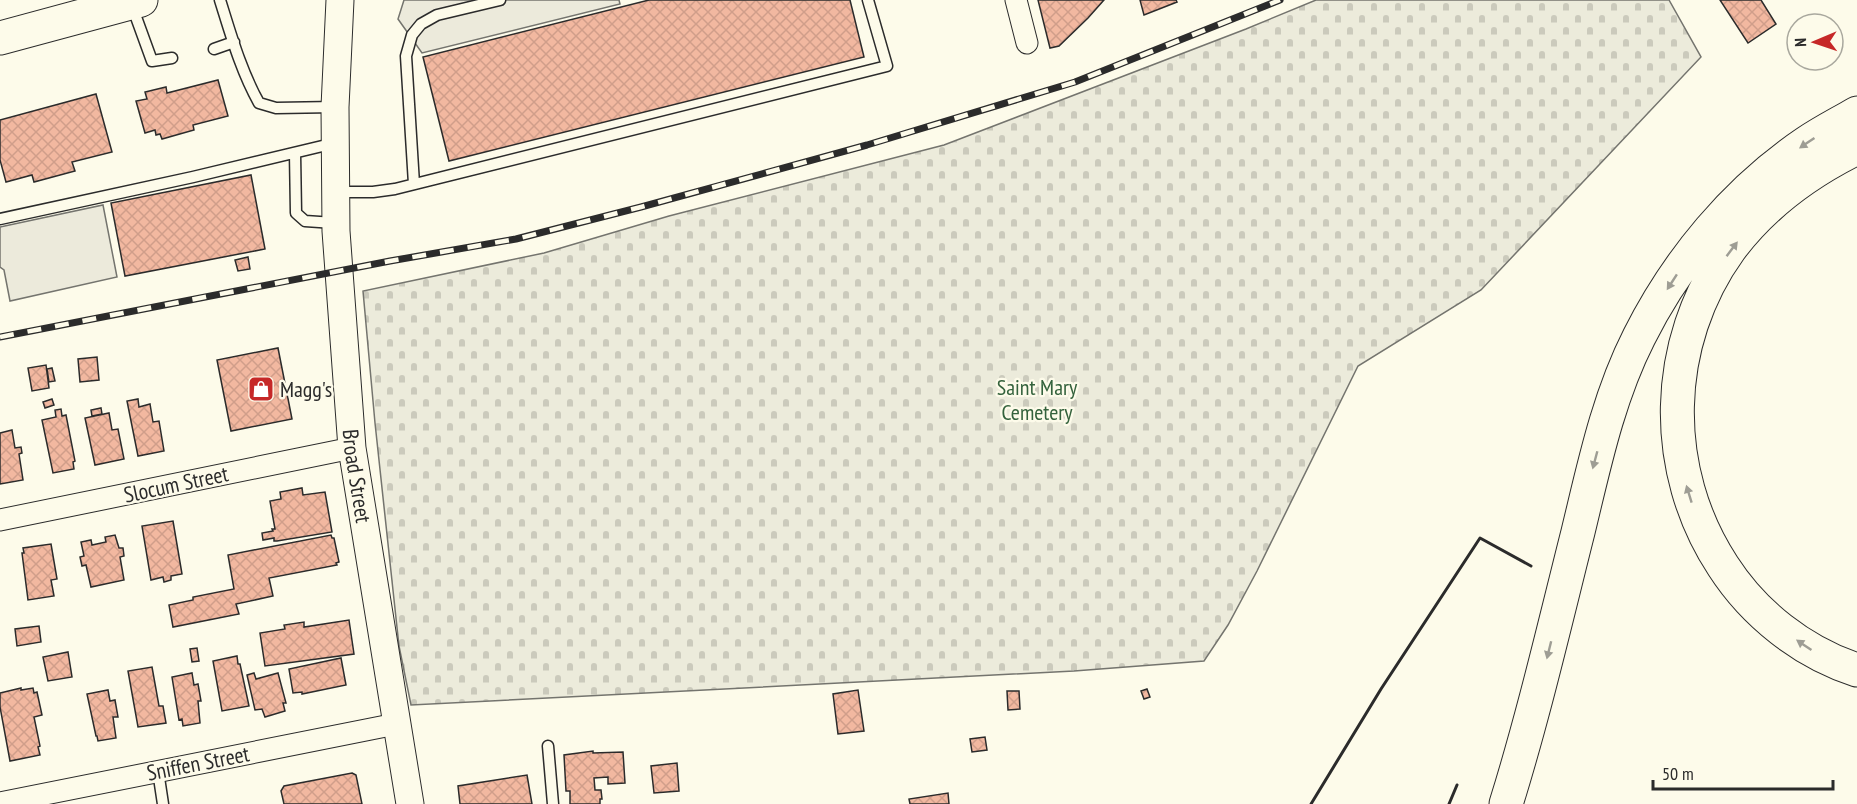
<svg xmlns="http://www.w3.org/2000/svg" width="1857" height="804" viewBox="0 0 1857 804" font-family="'PT Sans Narrow',sans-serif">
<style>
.cemetery{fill:url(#cemetery-stones);stroke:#74746e;stroke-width:1.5}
.parking{fill:#eceadb;stroke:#74746e;stroke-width:1.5}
.building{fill:url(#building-cross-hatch);stroke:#2b2b2b;stroke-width:1.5}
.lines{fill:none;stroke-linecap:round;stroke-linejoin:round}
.service-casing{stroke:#2b2b2b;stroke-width:13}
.minor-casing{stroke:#2b2b2b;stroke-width:23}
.tertiary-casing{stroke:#2b2b2b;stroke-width:29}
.primary-casing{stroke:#2b2b2b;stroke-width:35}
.motorway-casing{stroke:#2b2b2b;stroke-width:35}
.service{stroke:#fdfbea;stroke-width:10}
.minor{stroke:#fdfbea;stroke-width:21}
.tertiary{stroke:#fdfbea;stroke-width:27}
.primary{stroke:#fdfbea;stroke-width:33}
.motorway{stroke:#fdfbea;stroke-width:33}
.rail-casing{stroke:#2b2b2b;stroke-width:7}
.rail{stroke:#fdfbea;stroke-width:4.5;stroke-dasharray:14;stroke-linecap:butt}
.wall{stroke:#2b2b2b;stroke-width:3}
.oneway{fill:#9e9d94}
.labels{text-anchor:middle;stroke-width:4.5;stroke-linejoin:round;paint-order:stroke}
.park-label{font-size:22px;fill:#34623c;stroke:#fdfbea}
.poi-label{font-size:22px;fill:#2b2b2b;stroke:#fdfbea;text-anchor:start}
.street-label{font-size:22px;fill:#2b2b2b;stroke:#fdfbea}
</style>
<defs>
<pattern id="cemetery-stones" width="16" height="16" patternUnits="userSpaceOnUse" patternTransform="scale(1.5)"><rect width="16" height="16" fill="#ecebdb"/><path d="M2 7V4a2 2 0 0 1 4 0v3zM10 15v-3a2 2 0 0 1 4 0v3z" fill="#cbcabc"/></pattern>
<pattern id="building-cross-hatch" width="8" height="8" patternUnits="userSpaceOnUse" patternTransform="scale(1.5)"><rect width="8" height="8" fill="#f2b8a0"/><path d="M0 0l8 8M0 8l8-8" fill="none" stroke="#d09e8a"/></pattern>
</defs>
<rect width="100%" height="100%" fill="#fdfbea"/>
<path class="cemetery" d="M 1316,0 L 1669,0 L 1701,57 L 1481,290 L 1358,366 L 1257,571 L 1228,625 L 1204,661 L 1074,671 L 411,705 L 399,646 L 375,423 L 363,291 L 544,253 L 669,216 L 944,145 L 1246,29 Z"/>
<path class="parking" d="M 404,0 L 619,0 L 620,4 L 422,53 L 398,19 Z
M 103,205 L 117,277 L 10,301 L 4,270 L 0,267 L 0,227 Z"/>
<path class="building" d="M 649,0 L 850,0 L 864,57 L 449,161 L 423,57 Z
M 1038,0 L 1104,0 L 1088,18 L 1059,46 L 1050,48 Z
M 1140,0 L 1176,0 L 1177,2 L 1144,15 Z
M 1720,0 L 1761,0 L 1776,24 L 1748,43 Z
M 218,80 L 228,116 L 193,125 L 194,130 L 162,139 L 160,134 L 156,135 L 155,130 L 145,133 L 136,101 L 147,99 L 145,92 L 166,87 L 167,93 Z
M 96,94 L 112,152 L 72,162 L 75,171 L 34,182 L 32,175 L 6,182 L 0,160 L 0,120 Z
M 251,175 L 265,249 L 125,276 L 111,203 Z
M 248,257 L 250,269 L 238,271 L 235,260 Z
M 278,348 L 292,419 L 231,431 L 217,360 Z
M 97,357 L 99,380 L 80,382 L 78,359 Z
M 46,365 L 49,388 L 32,391 L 28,368 Z
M 52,368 L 55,381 L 49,382 L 47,369 Z
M 52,399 L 54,405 L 45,408 L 43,402 Z
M 138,399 L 139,407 L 150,404 L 153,422 L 159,421 L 164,451 L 138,456 L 127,401 Z
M 101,408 L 102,414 L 92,416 L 91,410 Z
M 61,409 L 62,416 L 66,415 L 75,461 L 73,462 L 74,469 L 53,473 L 42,420 L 56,417 L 55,410 Z
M 109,413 L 112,430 L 118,429 L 124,459 L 95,465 L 85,418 Z
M 12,430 L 15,448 L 21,447 L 22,453 L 19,454 L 23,480 L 0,484 L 0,433 Z
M 302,488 L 303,495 L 325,492 L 332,532 L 277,541 L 274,541 L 274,538 L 263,540 L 262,533 L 273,531 L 272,529 L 275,529 L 270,501 L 281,499 L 280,492 Z
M 173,521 L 182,574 L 171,576 L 171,580 L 164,582 L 163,577 L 151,580 L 142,526 Z
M 115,535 L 119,548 L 123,548 L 124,556 L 120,557 L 124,580 L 91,587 L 86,565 L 82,566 L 80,557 L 84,556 L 81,542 L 91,540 L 92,545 L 106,542 L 105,537 Z
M 331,535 L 332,538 L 334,538 L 339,562 L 336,563 L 337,565 L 269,578 L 273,596 L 236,604 L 239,614 L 173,627 L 169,605 L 193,600 L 193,597 L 234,589 L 228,555 Z
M 51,544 L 57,579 L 51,580 L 54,596 L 28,600 L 22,553 L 24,553 L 23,548 Z
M 349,620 L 354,654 L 265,666 L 260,633 L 285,629 L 284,625 L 304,622 L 304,627 Z
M 39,626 L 41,642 L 17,646 L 15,629 Z
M 197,648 L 199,661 L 192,662 L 190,649 Z
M 68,652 L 72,677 L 48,681 L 43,657 Z
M 237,656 L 238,664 L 240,664 L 249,706 L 222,711 L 213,661 Z
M 341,658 L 346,685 L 302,694 L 302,692 L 293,693 L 289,669 Z
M 152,667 L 159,706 L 163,706 L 166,723 L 138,727 L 128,671 Z
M 192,673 L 194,685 L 198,684 L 201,701 L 198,701 L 200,723 L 183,726 L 182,719 L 179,720 L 172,677 Z
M 254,673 L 256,679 L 278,673 L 286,703 L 283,703 L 285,711 L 265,717 L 262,709 L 255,710 L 247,675 Z
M 21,688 L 21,690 L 33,688 L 34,693 L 37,692 L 42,715 L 34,717 L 40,746 L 38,747 L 40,755 L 10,761 L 0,707 L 0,693 Z
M 1147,689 L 1150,697 L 1144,699 L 1141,691 Z
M 108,690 L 110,701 L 115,700 L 118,717 L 113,717 L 116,738 L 98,741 L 97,736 L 96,736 L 87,694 Z
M 858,690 L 864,731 L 838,734 L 833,694 Z
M 1007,691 L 1019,691 L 1020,709 L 1008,710 Z
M 985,737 L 987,750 L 972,752 L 970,739 Z
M 593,751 L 593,753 L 623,752 L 625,783 L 608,784 L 608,777 L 594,778 L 595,790 L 601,790 L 602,799 L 600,799 L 600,804 L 570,804 L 570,791 L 566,791 L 564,755 Z
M 677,763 L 679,791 L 654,793 L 651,766 Z
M 352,773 L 356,775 L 362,804 L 284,804 L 281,791 L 284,786 Z
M 527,775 L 532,804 L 460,804 L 458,786 Z
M 948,793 L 949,804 L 910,804 L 909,799 Z"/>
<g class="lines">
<g class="service-casing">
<path id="service" d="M 220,0 C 231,35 241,71 259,103 L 276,108 L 335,107
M 132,6 L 152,61 L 172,58
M 214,49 L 234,42
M 295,153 L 296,213 L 305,221 L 334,223
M 414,184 L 406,56 L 412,35 L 421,24 L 437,15 L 500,0
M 336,192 L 373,192 L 395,189 L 887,66 L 868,0
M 0,219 L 193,177 L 335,143
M 548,746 L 553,804
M 158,771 L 163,804"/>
</g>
<g class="minor-casing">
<path id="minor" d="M 1016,0 L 1027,43
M 0,520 L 352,448
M 0,803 L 396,724"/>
</g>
<g class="tertiary-casing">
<g id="tertiary">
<path id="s1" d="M 340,0 L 335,107 L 336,231 L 352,448 L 410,804"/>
</g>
</g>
<g class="primary-casing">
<path id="primary" d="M 0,38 L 141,0"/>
</g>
<g class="motorway-casing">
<path id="motorway" d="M 1857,148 C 1808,172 1763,205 1730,249 C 1662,343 1660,470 1723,566 C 1754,614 1802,652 1857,670
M 1506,804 C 1534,714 1555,623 1578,532 C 1594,466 1608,398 1639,337 C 1677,261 1735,191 1806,143 C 1822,132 1840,123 1857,113"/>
</g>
<use href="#service" class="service"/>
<use href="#minor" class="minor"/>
<use href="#tertiary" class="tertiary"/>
<use href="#primary" class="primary"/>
<use href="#motorway" class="motorway"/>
<g class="rail-casing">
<path id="rail" d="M 0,337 L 390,261 L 516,239 L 641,207 L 867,145 L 1075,82 L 1280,0"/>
</g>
<use href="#rail" class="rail"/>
<path class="wall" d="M 1311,804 L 1381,689 L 1480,538 L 1531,566
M 1449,804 L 1457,785"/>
</g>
<defs><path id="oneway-solid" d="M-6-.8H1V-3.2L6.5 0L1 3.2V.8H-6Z" transform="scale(1.5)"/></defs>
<g class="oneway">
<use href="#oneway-solid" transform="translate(1807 143) rotate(146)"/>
<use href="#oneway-solid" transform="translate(1732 249) rotate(-53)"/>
<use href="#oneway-solid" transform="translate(1672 282) rotate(123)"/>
<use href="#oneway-solid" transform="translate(1595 460) rotate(105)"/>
<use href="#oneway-solid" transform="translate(1689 494) rotate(-107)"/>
<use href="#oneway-solid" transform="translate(1804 645) rotate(-146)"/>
<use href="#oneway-solid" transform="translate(1549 650) rotate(104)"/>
</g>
<defs>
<g id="shop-square" transform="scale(1.35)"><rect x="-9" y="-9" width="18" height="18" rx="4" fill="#c62828" stroke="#fdfbea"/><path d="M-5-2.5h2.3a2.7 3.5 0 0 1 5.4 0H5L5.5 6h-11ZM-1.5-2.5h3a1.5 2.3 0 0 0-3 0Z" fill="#fff"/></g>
</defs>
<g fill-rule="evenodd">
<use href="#shop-square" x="261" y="389"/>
</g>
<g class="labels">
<g class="park-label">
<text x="1037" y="395">Saint Mary<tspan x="1037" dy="25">Cemetery</tspan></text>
</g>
<g class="poi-label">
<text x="280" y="397">Magg's</text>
</g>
<g class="street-label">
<text dy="8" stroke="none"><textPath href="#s1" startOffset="477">Broad Street</textPath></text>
<text transform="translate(176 484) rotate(-12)" y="8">Slocum Street</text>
<text transform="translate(198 763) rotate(-11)" y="8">Sniffen Street</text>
</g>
</g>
<g transform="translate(1815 42) rotate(268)"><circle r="28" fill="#fdfbea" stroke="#a9a89e" stroke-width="1.5"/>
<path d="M0-4.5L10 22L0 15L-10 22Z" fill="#c62828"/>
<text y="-9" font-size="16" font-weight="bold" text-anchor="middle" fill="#2b2b2b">N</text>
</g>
<path d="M1653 780v9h180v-9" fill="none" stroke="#2b2b2b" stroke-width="3"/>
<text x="1662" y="780" font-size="18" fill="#2b2b2b" stroke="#fdfbea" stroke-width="4.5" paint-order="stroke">50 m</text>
</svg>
